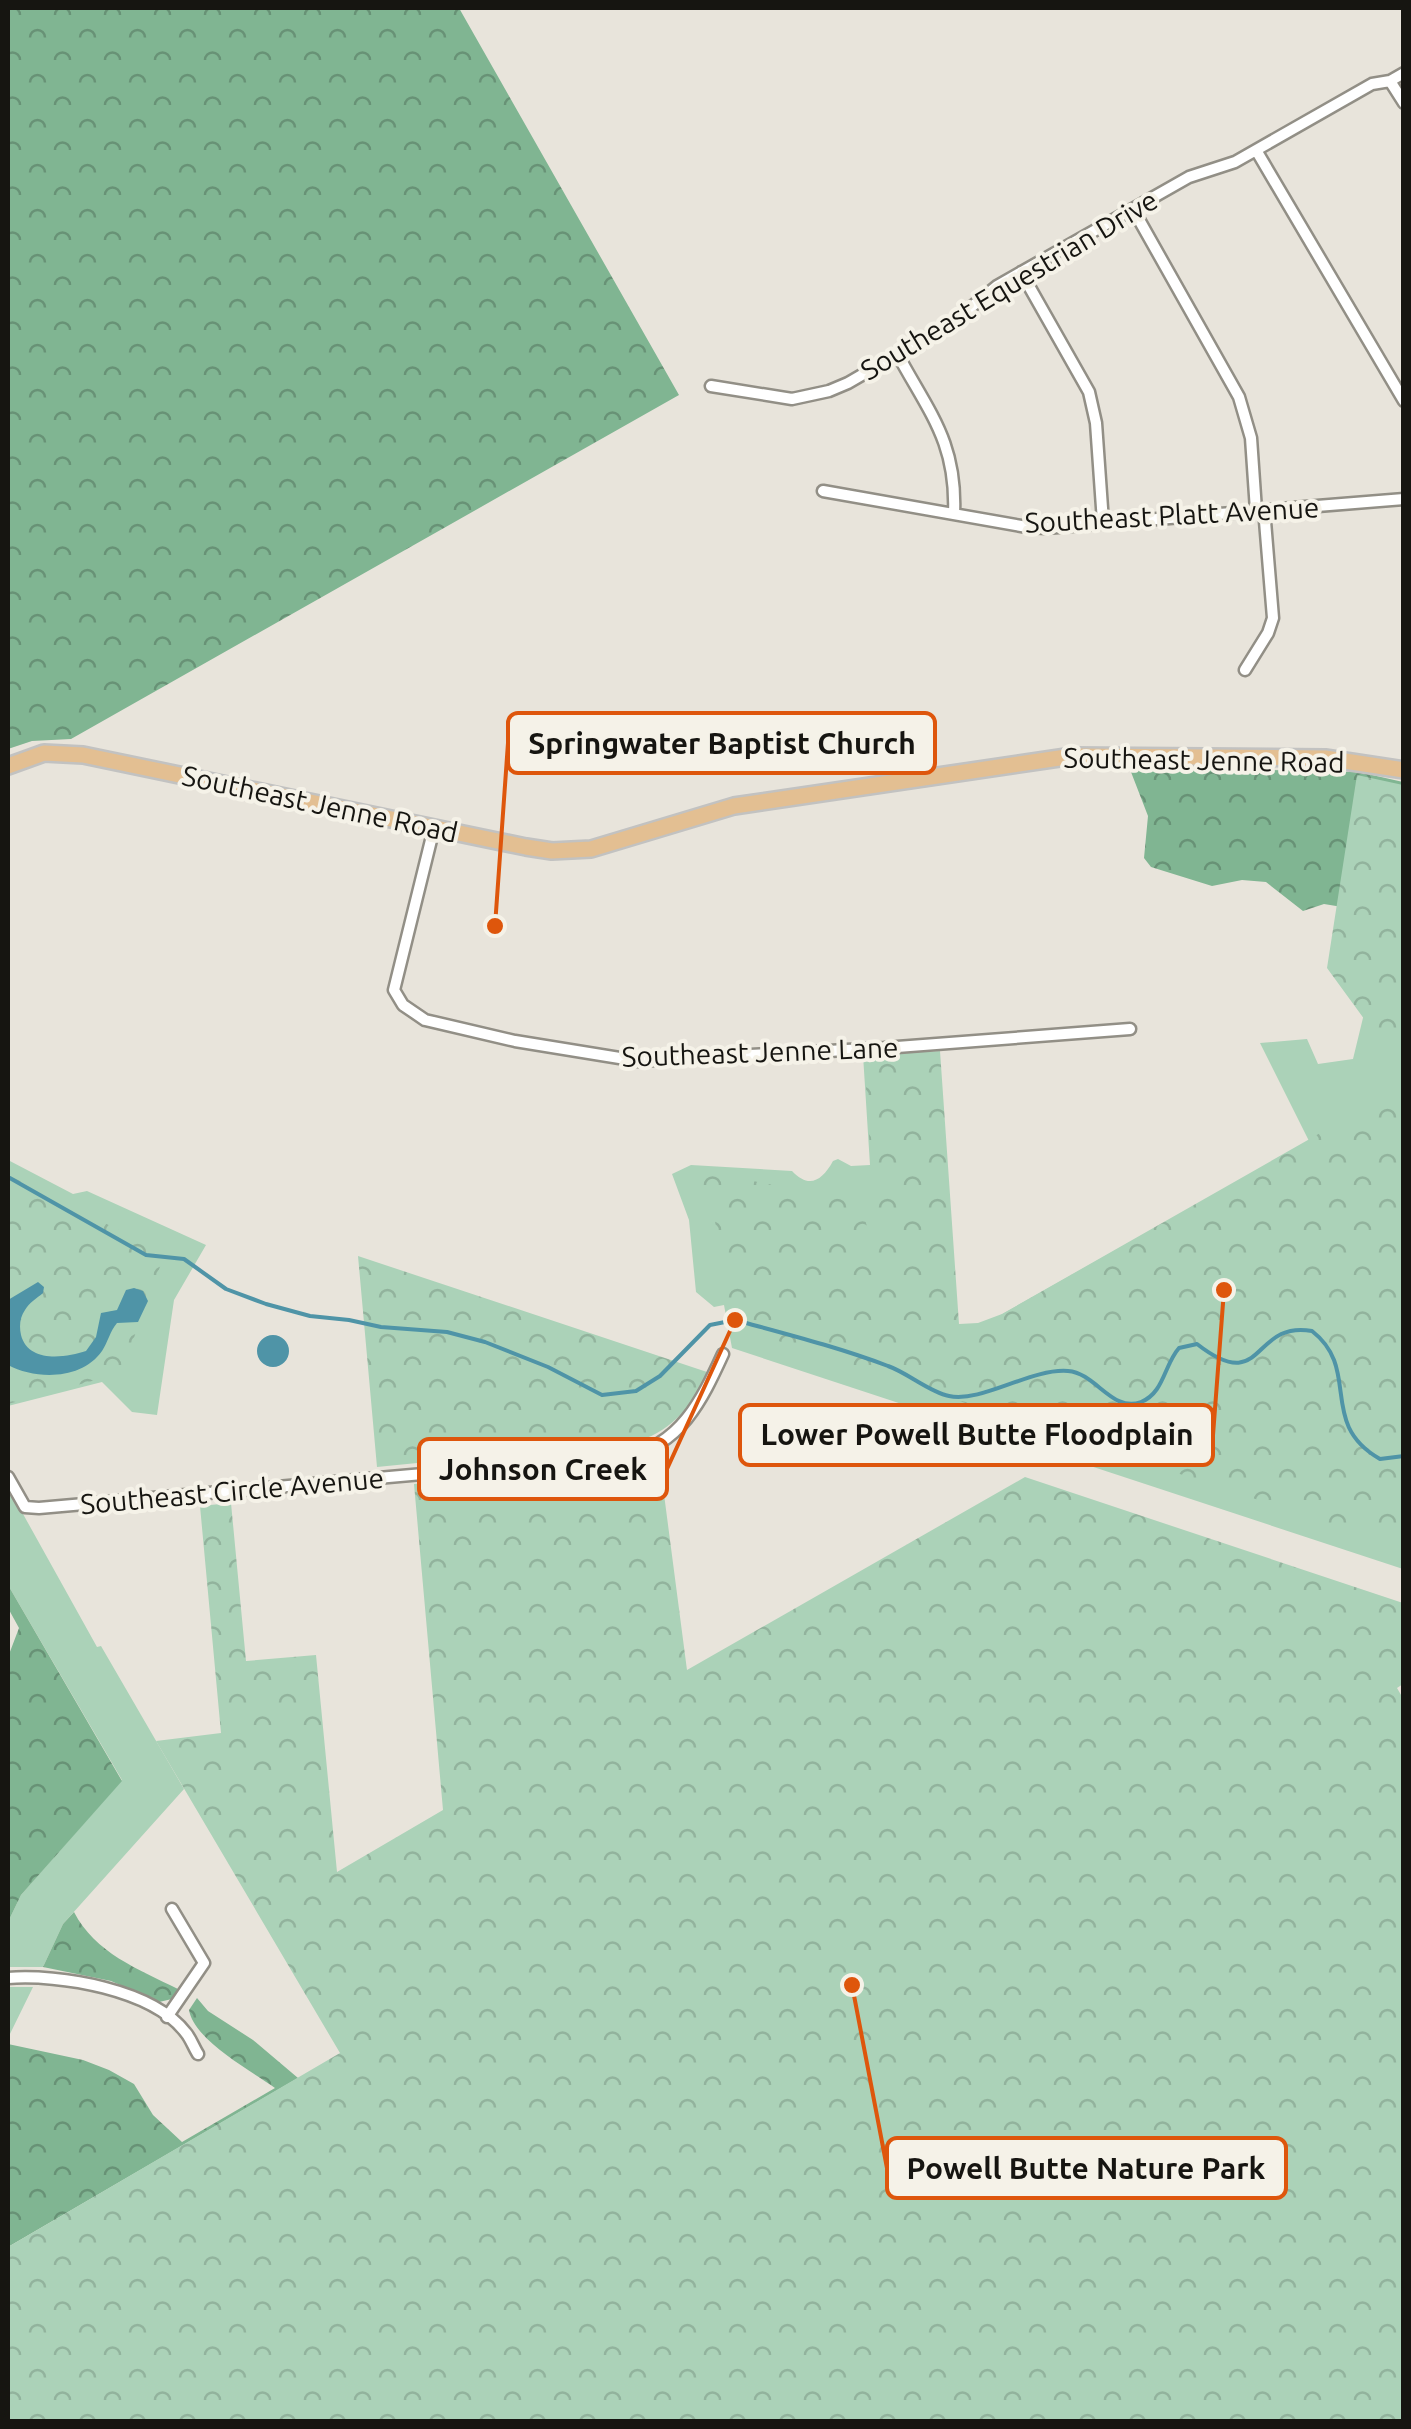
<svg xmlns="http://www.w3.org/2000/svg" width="1411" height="2429" viewBox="0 0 1411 2429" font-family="Ubuntu,sans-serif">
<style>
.grass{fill:#abd2b8}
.forest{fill:url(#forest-crowns)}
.park{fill:url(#park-crowns)}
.water{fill:#4f94a7}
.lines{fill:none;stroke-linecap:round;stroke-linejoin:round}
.stream{stroke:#4f94a7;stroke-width:4}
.minor-casing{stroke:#928f86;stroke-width:15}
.primary-casing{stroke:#c2c2c1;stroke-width:20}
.minor{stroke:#fff;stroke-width:10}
.primary{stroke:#e3bf92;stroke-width:15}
.labels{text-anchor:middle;stroke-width:8;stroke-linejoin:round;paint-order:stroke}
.street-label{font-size:28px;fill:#161511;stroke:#f5f2e8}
.leader{fill:none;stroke:#de560c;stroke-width:4}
.callout-dot{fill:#de560c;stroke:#f5f2e8;stroke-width:4}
.callout{fill:#f5f2e8;stroke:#de560c;stroke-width:4}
.callout-label{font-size:30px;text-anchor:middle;font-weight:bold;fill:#161511}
</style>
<defs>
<pattern id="forest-crowns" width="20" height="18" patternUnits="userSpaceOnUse" patternTransform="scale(2.5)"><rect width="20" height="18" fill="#80b592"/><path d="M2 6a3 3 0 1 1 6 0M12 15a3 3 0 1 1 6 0" fill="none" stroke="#689276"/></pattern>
<pattern id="park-crowns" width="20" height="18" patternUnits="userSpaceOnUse" patternTransform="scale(2.5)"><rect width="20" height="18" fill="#abd2b8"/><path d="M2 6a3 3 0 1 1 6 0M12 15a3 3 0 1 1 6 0" fill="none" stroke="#92b39d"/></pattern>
</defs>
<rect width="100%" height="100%" fill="#e8e4db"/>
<path class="grass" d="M 1388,915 L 1403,917 L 1403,1181 L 985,1383 L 984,1411 L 1403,1542 L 1403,1569 L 732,1348 L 724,1305 L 714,1307 L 696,1292 L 689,1220 L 672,1174 L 691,1165 L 792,1171 C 809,1189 822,1181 833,1161 L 838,1159 L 851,1166 L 870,1165 L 863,1055 L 927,1051 L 933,1053 L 957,1328 L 990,1321 L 1309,1141 L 1260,1043 L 1307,1039 L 1318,1064 L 1353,1059 Z
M 8,1160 L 73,1194 L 87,1191 L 206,1245 L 174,1300 L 157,1415 L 132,1412 L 102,1382 L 8,1406 Z
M 8,1487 L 97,1647 L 101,1646 L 184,1789 L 63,1924 L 43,1967 L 8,1967 L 8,1922 L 21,1895 L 122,1780 L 8,1585 Z
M 8,1987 L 33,1987 L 8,2038 Z"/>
<path class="forest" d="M 8,8 L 459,8 L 679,395 L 71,739 L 32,741 L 8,749 Z
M 1135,767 L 1359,772 L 1403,782 L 1403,917 L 1324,904 L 1303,911 L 1266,882 L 1242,880 L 1212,886 L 1151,867 L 1144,858 L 1148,816 L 1131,772 Z
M 8,1585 L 122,1781 L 21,1895 L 8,1922 L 8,1657 L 19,1628 L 8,1608 Z
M 74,1912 C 95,1953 138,1969 178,1989 L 172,1999 L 159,2002 L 111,1981 L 43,1967 L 63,1924 Z
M 197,1998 L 208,2011 L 253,2040 L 298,2078 L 8,2247 L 8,2044 L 83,2060 L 109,2070 L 134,2084 L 153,2115 L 182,2142 L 275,2088 C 250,2070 194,2040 189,2010 Z"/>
<path class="park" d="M 1357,775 L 1403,785 L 1403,1033 L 1370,1027 L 1327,968 Z
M 940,1051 L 959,1324 L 978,1323 L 1002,1314 L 1403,1086 L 1403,1548 L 730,1325 L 714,1214 L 695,1169 L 860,1203 L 877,1260 L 864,1056 Z
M 8,1175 L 165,1253 L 121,1373 L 8,1404 Z
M 358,1256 L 707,1372 C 693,1405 674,1429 639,1441 L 377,1467 Z
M 659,1456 L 687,1670 L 1025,1477 L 1403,1603 L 1403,1684 L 1397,1688 L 1404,1700 L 1403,2421 L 8,2421 L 8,2247 L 340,2053 L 156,1741 L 221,1733 L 200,1506 L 231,1503 L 246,1661 L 316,1655 L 337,1872 L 443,1810 L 414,1484 L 624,1465 Z"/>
<path class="water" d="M 38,1282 L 44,1287 L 43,1293 C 37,1298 29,1303 25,1310 C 20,1317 19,1326 21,1335 C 28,1363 65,1358 86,1351 L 96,1337 L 101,1313 L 117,1310 L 126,1290 L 134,1288 L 143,1291 L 148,1301 L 138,1322 L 117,1323 C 110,1331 108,1342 102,1351 C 82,1380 36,1380 8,1365 L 8,1300 Z
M257 1351a16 16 0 1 1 32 0a16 16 0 1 1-32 0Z"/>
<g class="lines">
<path class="stream" d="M 8,1177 L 146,1255 L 184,1259 L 226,1289 L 266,1304 L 310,1316 L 349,1320 L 381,1327 L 447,1332 L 485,1342 L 548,1367 L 602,1395 L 636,1391 L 660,1376 L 710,1325 L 735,1320 C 786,1334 838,1347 888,1366 C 908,1373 929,1392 949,1396 C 982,1403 1031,1368 1068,1371 C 1096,1373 1112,1413 1141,1402 C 1164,1393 1164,1365 1179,1348 L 1197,1344 C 1265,1397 1251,1320 1312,1331 C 1362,1370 1317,1423 1380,1459 L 1404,1456"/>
<g class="minor-casing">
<path id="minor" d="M 1390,81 L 1404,103
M 1256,150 L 1404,401
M 1133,209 L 1239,397 L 1251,438 L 1256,510
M 1021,272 L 1089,392 L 1096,423 L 1103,522
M 898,355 C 930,414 957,443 954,514
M 711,386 L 792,399 L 829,391 L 848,383 L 953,322 L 997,286 L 1189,177 L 1235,162 L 1372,84 L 1390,81 L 1404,73
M 823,491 L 1027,527 L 1046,528 L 1404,499
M 1245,670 L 1268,633 L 1273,618 L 1264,509
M 434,828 L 394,990 L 403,1005 L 425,1020 L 515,1041 L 638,1061 L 884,1048 L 1130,1029
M 8,1477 L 25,1507 L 39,1508 L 626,1456 C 680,1446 702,1400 723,1354
M 8,1978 C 59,1974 153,1989 186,2033 C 191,2039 194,2048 198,2054
M 167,2017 L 204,1963 L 172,1909"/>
</g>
<g class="primary-casing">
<path id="primary" d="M 8,766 L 44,753 L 83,755 L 526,847 L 552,851 L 591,849 L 734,806 L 1073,756 L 1325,758 L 1404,770"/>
</g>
<use href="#minor" class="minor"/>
<use href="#primary" class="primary"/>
</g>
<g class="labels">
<g class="street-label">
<text transform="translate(1009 285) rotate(-31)" y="10">Southeast Equestrian Drive</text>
<text transform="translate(1172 515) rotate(-3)" y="10">Southeast Platt Avenue</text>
<text transform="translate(1204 760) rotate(1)" y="10">Southeast Jenne Road</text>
<text transform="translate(320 804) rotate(12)" y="10">Southeast Jenne Road</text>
<text transform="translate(760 1052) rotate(-2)" y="10">Southeast Jenne Lane</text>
<text transform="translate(232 1491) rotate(-5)" y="10">Southeast Circle Avenue</text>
</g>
</g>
<path class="leader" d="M495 926L508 743M1224 1290L1213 1435M735 1320L667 1469M852 1985L887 2168"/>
<g class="callout-dot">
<circle cx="495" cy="926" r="10"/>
<circle cx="1224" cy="1290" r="10"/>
<circle cx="735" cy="1320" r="10"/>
<circle cx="852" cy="1985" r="10"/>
</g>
<g class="callout">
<rect x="508" y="713" width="427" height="60" rx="10"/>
<rect x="740" y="1405" width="473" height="60" rx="10"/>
<rect x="419" y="1439" width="248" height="60" rx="10"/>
<rect x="887" y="2138" width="399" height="60" rx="10"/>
</g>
<g class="callout-label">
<text x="722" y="754">Springwater Baptist Church</text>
<text x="977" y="1445">Lower Powell Butte Floodplain</text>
<text x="543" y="1480">Johnson Creek</text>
<text x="1086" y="2179">Powell Butte Nature Park</text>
</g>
<rect width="1411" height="2429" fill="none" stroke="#161511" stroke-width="20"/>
</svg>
